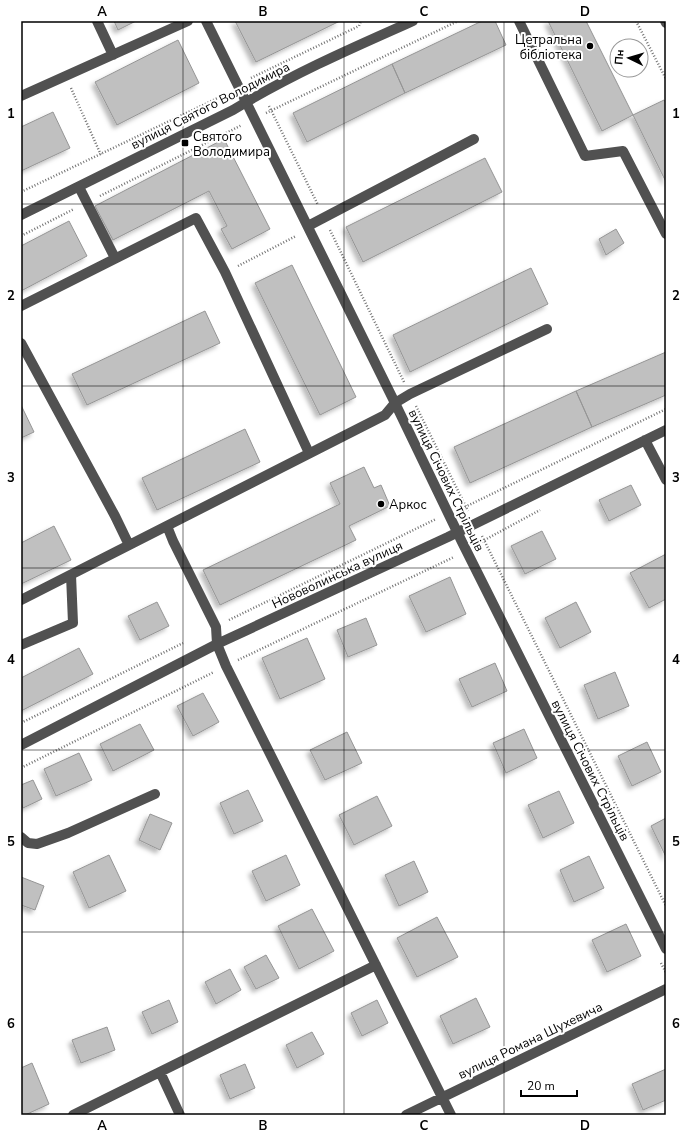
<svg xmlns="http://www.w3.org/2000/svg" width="687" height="1136" viewBox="0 0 687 1136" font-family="'Nunito Sans',sans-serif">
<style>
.building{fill:#c0c0c0;stroke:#959595;filter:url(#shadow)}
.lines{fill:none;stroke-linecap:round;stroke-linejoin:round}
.path{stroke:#737373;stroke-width:2.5;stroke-dasharray:1 2;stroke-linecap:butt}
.minor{stroke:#515151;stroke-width:10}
.grid{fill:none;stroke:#000;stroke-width:1;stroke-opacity:0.55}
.poi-dot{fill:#000;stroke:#fff;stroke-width:1.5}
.labels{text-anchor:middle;stroke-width:4;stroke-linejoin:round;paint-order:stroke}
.poi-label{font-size:13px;fill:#000;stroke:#fff;text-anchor:start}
.street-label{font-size:13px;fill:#000;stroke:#fff}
.neatline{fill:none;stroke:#000;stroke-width:1.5}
.grid-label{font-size:13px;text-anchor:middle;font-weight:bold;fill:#000}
</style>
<defs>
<filter id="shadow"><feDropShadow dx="-3.5" dy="3.5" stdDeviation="2" flood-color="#0004"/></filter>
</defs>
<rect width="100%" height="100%" fill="#fff"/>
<path class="building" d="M 114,21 L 136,21 L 118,30 Z
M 235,21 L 340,21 L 256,62 Z
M 482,21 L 495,21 L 506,45 L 405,93 L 392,64 Z
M 548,21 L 586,21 L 633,115 L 602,131 Z
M 178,40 L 199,83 L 117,125 L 95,82 Z
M 392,64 L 405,93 L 307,142 L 293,113 Z
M 664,100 L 666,103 L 666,182 L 633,115 Z
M 53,112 L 70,148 L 21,171 L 21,127 Z
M 224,139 L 270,229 L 232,249 L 221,229 L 227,226 L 209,191 L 113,240 L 95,206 Z
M 485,158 L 502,192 L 363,262 L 346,227 Z
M 69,221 L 87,256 L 21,291 L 21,246 Z
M 616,229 L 624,243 L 606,255 L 599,239 Z
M 292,265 L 356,397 L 320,415 L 255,283 Z
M 531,268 L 548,304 L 410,372 L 393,335 Z
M 205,311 L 220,343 L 87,405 L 72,374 Z
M 666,352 L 666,395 L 592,427 L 576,391 Z
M 576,391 L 592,427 L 470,483 L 454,447 Z
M 21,405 L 34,432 L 21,438 Z
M 245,429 L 260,462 L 157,510 L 142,478 Z
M 364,467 L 374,488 L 381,485 L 390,506 L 349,526 L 356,540 L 220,605 L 203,570 L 340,504 L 330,483 Z
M 631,485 L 641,505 L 609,521 L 599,500 Z
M 54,526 L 71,560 L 21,584 L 21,543 Z
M 542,531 L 556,559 L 525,574 L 511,546 Z
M 666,554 L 666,599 L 649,608 L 630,573 Z
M 450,577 L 466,614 L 426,632 L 409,596 Z
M 157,602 L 169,626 L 140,640 L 128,616 Z
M 576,602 L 591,632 L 560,648 L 545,618 Z
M 366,618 L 377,645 L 348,657 L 337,630 Z
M 307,638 L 325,679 L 280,699 L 262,658 Z
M 79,648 L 93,674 L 21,711 L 21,678 Z
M 495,663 L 507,691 L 472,707 L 459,679 Z
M 615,672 L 629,706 L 598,719 L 584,685 Z
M 203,693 L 219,722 L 193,736 L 177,706 Z
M 140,724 L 154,750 L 113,771 L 100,744 Z
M 524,729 L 537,758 L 506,773 L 493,743 Z
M 347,732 L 362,763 L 325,780 L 310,750 Z
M 647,742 L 661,772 L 632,786 L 618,756 Z
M 79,753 L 92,780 L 56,796 L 44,769 Z
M 33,780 L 42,799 L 23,808 L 21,802 L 21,785 Z
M 248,790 L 263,821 L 234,834 L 220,803 Z
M 559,791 L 574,823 L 543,838 L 528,805 Z
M 377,796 L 392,826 L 354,845 L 339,815 Z
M 150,814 L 172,823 L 160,850 L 139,840 Z
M 666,818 L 666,857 L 651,826 Z
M 109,855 L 126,891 L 89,908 L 73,872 Z
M 286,855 L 300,885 L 266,901 L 252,871 Z
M 589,856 L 604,888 L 574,902 L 560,870 Z
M 414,861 L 428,892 L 399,906 L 385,875 Z
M 21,877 L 44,886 L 35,910 L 21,905 Z
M 312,909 L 334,951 L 299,969 L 278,926 Z
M 437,917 L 458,957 L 417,977 L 397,938 Z
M 626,924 L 641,956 L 607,972 L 592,940 Z
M 266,955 L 279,978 L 256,989 L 244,967 Z
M 230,969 L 241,990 L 216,1004 L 205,982 Z
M 476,998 L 490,1027 L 453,1044 L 440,1016 Z
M 169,1000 L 178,1022 L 152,1034 L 142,1012 Z
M 377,1000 L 388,1023 L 362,1036 L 351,1013 Z
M 107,1027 L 115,1050 L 81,1063 L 72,1040 Z
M 312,1032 L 324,1054 L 297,1068 L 286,1045 Z
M 32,1063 L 49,1104 L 25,1115 L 21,1115 L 21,1068 Z
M 245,1064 L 255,1088 L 230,1099 L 220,1075 Z
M 666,1069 L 666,1100 L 643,1110 L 632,1084 Z"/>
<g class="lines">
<path class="path" d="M 636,21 L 666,79
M 251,78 L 359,26 L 361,21
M 71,88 L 101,155
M 269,106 L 318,205
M 266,113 L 458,21
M 21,192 L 226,94
M 100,196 L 242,125
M 330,230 L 404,382
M 21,236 L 74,209
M 238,266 L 296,236
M 416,406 L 468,511
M 465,507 L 666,409
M 482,536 L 666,906
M 479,543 L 540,510
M 229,620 L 436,519
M 238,660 L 454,557
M 21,723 L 183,643
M 21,768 L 214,672
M 661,963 L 666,973"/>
<path class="minor" d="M 97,21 L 113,55
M 206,21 L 395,403 L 462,542 L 666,949
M 519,21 L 585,156 L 623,151 L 666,234
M 665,21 L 666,23
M 21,96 L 188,21
M 79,187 L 115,258
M 21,215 L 233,110 C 290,75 352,48 413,21
M 308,226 L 474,139
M 21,306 L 196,218 L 225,272 L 309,453
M 21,343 L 115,516 L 129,545
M 645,440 L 666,480
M 167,526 L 173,541 L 216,627 L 217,644 L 226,666 L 451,1115
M 21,600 L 385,415 L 395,403 L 410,394 L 547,329
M 21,645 L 73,623 L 71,575
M 21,745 L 217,644 L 448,537 L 666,430
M 21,837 L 28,843 L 37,844 L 68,833 L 155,794
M 160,1072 L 180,1115
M 73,1115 L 376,965
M 406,1115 L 666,989"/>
</g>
<path class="grid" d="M 183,21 L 183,1115M 344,21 L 344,1115M 504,21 L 504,1115M 21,204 L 666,204M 21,386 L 666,386M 21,568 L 666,568M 21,750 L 666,750M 21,932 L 666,932"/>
<g class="poi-dot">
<circle cx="590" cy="46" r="4"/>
<rect x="181" y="139" width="8" height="8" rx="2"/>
<circle cx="381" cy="504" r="4"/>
</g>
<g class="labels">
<g class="poi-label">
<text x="582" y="44" text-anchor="end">Цетральна<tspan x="582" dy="15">бібліотека</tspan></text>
<text x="193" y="141">Святого<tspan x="193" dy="15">Володимира</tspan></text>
<text x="389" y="509">Аркос</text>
</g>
<g class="street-label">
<text transform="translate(210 105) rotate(-27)" y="5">вулиця Святого Володимира</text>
<text transform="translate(447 480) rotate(64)" y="5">вулиця Січових Стрільців</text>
<text transform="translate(337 574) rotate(-25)" y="5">Нововолинська вулиця</text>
<text transform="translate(591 770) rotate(63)" y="5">вулиця Січових Стрільців</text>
<text transform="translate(530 1040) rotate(-26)" y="5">вулиця Романа Шухевича</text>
</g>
</g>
<rect width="687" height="1136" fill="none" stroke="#ffffff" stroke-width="44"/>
<g transform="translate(629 58) rotate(275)"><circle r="19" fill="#ffffff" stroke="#999999"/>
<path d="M0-3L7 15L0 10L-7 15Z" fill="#000000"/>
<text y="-6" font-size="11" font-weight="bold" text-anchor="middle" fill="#000000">Пн</text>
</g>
<path d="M521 1090v6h56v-6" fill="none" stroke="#000000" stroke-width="2"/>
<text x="527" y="1090" font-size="12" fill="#000000" stroke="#ffffff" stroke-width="3" paint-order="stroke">20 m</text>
<rect x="22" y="22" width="643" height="1092" class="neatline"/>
<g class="grid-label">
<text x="102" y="16">A</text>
<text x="263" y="16">B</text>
<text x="424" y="16">C</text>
<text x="585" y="16">D</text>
<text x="11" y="118">1</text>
<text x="676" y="118">1</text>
<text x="11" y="300">2</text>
<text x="676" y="300">2</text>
<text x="11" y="482">3</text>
<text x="676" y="482">3</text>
<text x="11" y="664">4</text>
<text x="676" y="664">4</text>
<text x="11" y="846">5</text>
<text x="676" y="846">5</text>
<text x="11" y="1028">6</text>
<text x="676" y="1028">6</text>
<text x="102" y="1130">A</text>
<text x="263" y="1130">B</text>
<text x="424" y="1130">C</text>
<text x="585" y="1130">D</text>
</g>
</svg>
